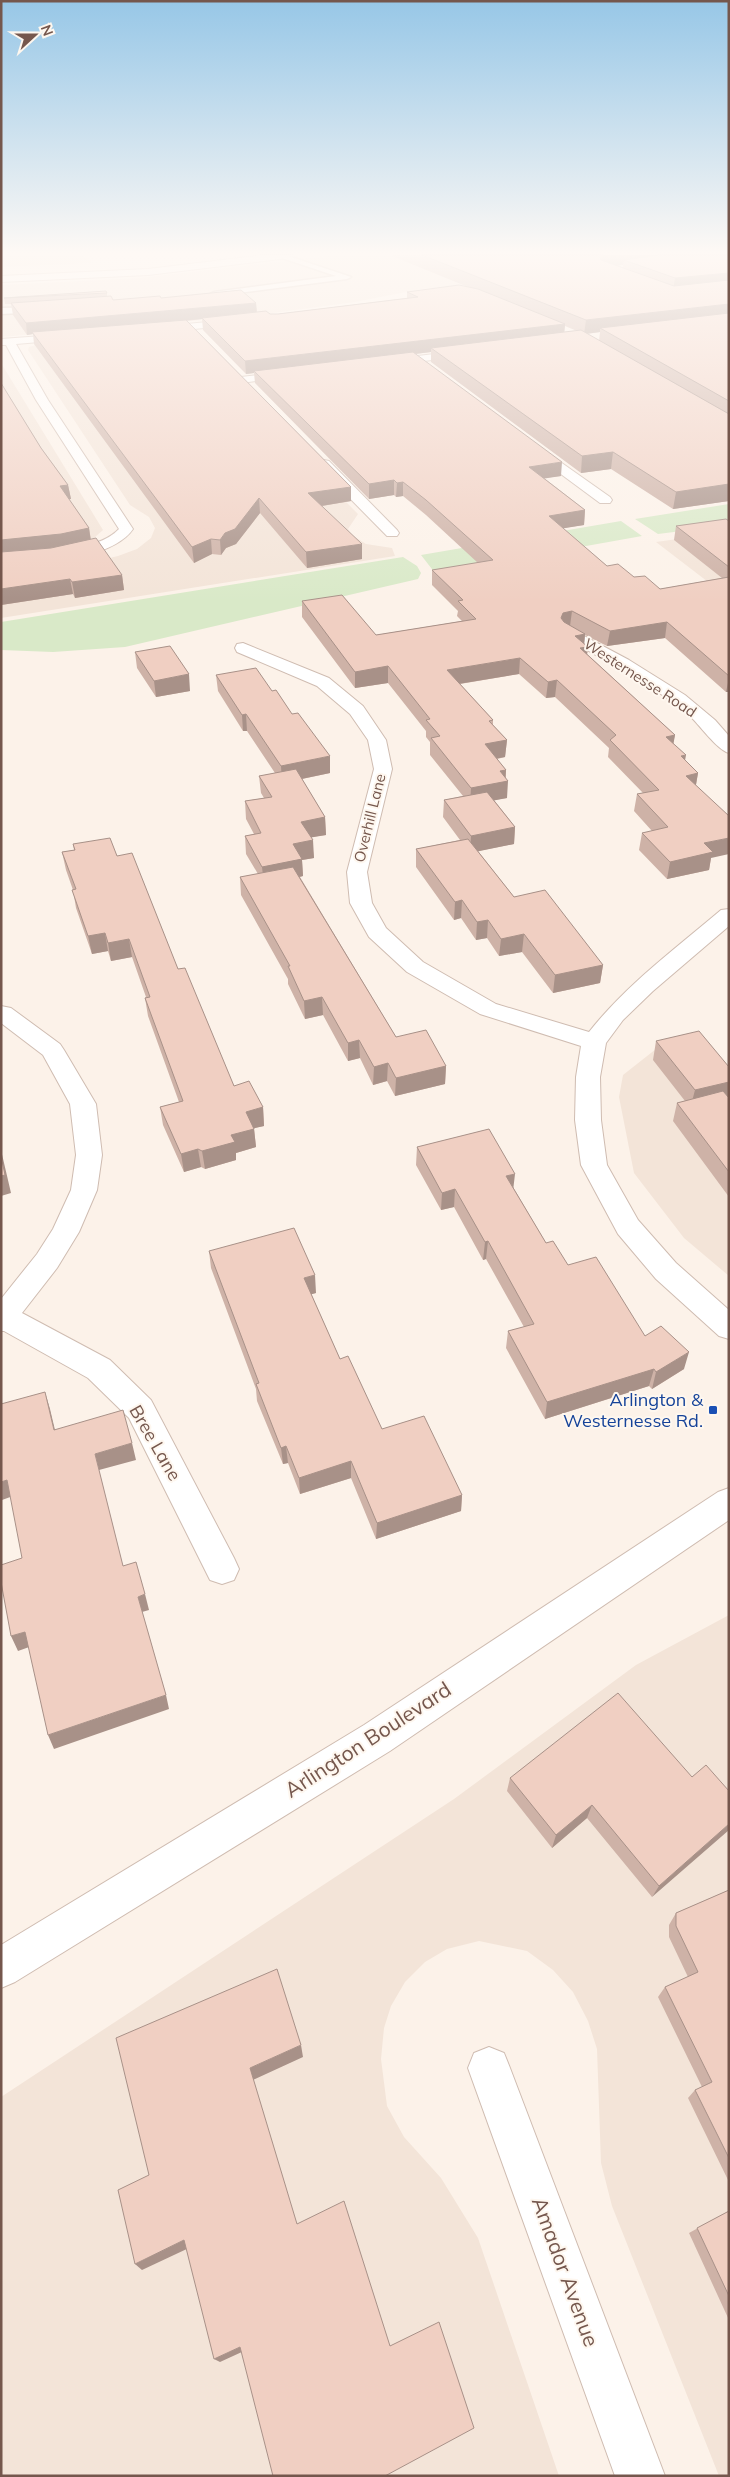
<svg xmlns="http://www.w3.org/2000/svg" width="730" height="2477" viewBox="0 0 730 2477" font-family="Mulish,sans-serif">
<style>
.residential{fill:#f3e4d8}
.green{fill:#d9e9c8}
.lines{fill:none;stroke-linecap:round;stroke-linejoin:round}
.service-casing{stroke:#cfbcb1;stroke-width:3}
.minor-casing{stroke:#cfbcb1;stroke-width:2}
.tertiary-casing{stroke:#cfbcb1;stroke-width:2}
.service{fill:#fff;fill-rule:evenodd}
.minor{fill:#fff;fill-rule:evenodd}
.tertiary{fill:#fff;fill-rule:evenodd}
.wall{fill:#ceb2a7;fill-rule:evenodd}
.shaded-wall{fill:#a89188}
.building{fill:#f0cfc2;stroke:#a89188}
.transit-dot{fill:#1a4fb4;stroke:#fef7ef;stroke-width:2}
.labels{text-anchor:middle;stroke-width:4;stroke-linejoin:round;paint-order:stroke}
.far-street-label{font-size:15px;fill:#75574d;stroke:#fef7ef}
.transit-label{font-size:18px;fill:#164399;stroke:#fef7ef;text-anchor:end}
.street-label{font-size:18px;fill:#75574d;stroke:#fef7ef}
.near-street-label{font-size:21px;fill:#75574d;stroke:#fef7ef}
</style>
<rect width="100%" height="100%" fill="#fcf2e9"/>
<path class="residential" d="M 1,255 L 82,255 L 93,263 L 1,267 Z
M 338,255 L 688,255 L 729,318 L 591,332 L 451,287 L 422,289 L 355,302 L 251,316 L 1,337 L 1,285 L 140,278 Z
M 39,344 L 225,380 L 358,514 L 348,529 L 352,535 L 366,544 L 392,548 L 395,556 L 1,618 L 1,570 L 97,561 L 118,556 L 137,549 L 151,538 L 155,528 L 149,517 L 130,505 L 28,350 L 29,347 Z
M 1,363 L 103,530 L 94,538 L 1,552 Z
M 729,532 L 729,598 L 656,542 Z
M 656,1049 L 729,1073 L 729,1276 L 684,1238 L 634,1173 L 619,1097 L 623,1075 Z
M 729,1615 L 729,2476 L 719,2476 L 612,2206 L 601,2163 L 597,2049 L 588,2021 L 573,1992 L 553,1970 L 527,1951 L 479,1941 L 447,1949 L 425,1962 L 405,1982 L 391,2006 L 384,2028 L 381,2059 L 387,2106 L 404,2137 L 441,2178 L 478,2238 L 559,2476 L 1,2476 L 1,2097 L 454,1799 L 636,1665 Z"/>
<path class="green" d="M 729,504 L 729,525 L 658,534 L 635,519 Z
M 621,521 L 642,536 L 435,573 L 421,555 Z
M 403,557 L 417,566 L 421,573 L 418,579 L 125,647 L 53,652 L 1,650 L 1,622 Z"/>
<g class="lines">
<g class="service-casing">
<path id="service" d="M 273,255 L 285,255 L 351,277 L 347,279 L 214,296 L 210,294 L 214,292 L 336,276 Z
M 46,307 L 47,309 L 43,312 L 1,314 L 1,308 Z"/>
</g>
<g class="minor-casing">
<path id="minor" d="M 239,319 L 244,322 L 243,324 L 155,333 L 150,330 L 155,327 Z
M 70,334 L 75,337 L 74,339 L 16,344 L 48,400 L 133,529 C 111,561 38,562 1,566 L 1,557 C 33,553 97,553 119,529 L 36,400 L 6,345 L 1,345 L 1,339 Z
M 468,350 L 474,353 L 472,355 L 384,366 L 378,363 L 384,360 Z
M 291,371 L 295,372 L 295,376 L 241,383 L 235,380 L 241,377 Z
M 532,442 L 610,497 L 612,500 L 610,503 L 600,503 L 527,449 L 526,446 L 527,443 Z
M 324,460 L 329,461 L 397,530 L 399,533 L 397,536 L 387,536 L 319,467 L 317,464 Z
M 569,628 L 629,660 L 685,695 L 715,720 L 729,736 L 729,753 C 717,750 699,724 688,714 C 650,683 605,661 563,636 L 561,633 L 563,630 Z
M 243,643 L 329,678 L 363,706 L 386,740 L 392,769 L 367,872 L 372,903 L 386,928 L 423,962 L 496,1004 L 589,1032 C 626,985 675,949 721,910 L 729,909 L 729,926 L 653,991 L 623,1020 L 606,1043 L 600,1077 L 601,1120 L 607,1165 L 638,1220 L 676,1263 L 729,1310 L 729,1339 L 719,1336 L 656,1279 L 618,1234 L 581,1165 L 575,1120 L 576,1077 L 581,1046 L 480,1014 L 407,972 L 369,937 L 350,903 L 347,872 L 374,769 L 368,740 L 350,714 L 317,686 L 237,652 L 235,648 L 237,644 Z
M 1,1006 L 11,1008 L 60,1044 L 64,1050 L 96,1104 L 102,1155 L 97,1190 L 79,1232 L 57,1268 L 22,1313 L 110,1360 L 151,1400 L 234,1558 L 239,1569 L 234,1580 L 222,1584 L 210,1580 L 129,1418 L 88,1378 L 4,1331 L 1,1331 L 1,1299 L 37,1254 L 53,1229 L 71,1190 L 76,1155 L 70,1104 L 43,1055 L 1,1023 Z
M 489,2047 L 504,2053 L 510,2068 L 665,2476 L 615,2476 L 468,2068 L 474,2053 Z"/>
</g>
<g class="tertiary-casing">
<path id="tertiary" d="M 264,255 L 293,255 L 288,258 L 148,275 L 1,282 L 1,276 L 148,269 Z
M 729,1488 L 729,1520 L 390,1751 L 15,1982 L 1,1988 L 1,1945 L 364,1725 L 718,1492 Z"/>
</g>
<use href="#service" class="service"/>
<use href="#minor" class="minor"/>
<use href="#tertiary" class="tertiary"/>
</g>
<path class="wall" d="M 392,255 L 729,255 L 729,501 L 673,509 L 611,469 L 581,473 L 431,362 L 431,352 L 415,354 L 561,476 L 544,478 L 585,510 L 584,525 L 563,528 L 607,566 L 660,589 L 722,578 L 674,540 L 676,526 L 729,521 L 729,692 L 726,692 L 665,638 L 607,646 L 585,635 L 584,644 L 588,647 L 587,654 L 675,735 L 673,743 L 685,761 L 698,773 L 696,785 L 711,858 L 709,870 L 667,879 L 639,850 L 642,833 L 652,831 L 634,811 L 637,794 L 643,793 L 608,757 L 609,748 L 555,697 L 546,698 L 519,674 L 460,684 L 493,720 L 493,725 L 507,740 L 505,757 L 497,759 L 506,770 L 506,777 L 507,798 L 494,800 L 515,827 L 514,844 L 478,851 L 514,897 L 603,965 L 600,983 L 553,993 L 522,952 L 499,956 L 487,938 L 476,940 L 461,918 L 454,920 L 416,867 L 416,849 L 460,840 L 443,817 L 444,800 L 463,796 L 430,755 L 430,742 L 426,737 L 426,731 L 388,683 L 355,688 L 302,617 L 302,601 L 376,635 L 462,621 L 457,616 L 458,611 L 432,585 L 432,570 L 478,563 L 426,515 L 403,496 L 396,497 L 394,495 L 369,499 L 255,383 L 254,373 L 246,374 L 203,330 L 202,319 L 187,321 L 351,487 L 351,501 L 322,506 L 362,559 L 307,568 L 260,513 L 236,544 L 226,548 L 221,555 L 212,554 L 194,563 L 34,344 L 33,334 L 27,335 L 13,315 L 11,304 L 5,304 L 4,298 L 107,293 L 107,296 L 113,300 L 161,298 L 256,303 L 257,312 L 270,314 L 278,314 L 407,298 L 407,292 L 468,287 L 392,256 ZM 617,265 L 623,265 L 623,268 ZM 565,326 L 577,331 L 564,332 ZM 600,332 L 599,341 L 587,334 Z
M 1,383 L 41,448 L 68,485 L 71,499 L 69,499 L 89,528 L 91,540 L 122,575 L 124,590 L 75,598 L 73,594 L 1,605 Z
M 135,652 L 190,691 L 156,697 L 137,668 Z
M 216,675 L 330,773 L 302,779 L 325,817 L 326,835 L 311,837 L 314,858 L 302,860 L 303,876 L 300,877 L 396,1037 L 446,1066 L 445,1084 L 395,1096 L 387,1081 L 373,1085 L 360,1058 L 348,1061 L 323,1015 L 305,1019 L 288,984 L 288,979 L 241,895 L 240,877 L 258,874 L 246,854 L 245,836 L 254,834 L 246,819 L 245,801 L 264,798 L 261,793 L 259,776 L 275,773 L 247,731 L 243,731 L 218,691 Z
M 73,844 L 117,856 L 178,969 L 234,1086 L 263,1107 L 264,1126 L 254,1128 L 256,1147 L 236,1153 L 236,1160 L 205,1169 L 201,1167 L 184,1172 L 163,1125 L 160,1107 L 179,1102 L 148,1016 L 145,998 L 146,997 L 132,957 L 111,961 L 108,951 L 92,954 L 76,908 L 73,890 L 66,870 L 62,852 L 74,850 Z
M 656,1041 L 729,1067 L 729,1197 L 673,1121 L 677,1103 L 685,1101 L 653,1060 Z
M 417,1147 L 513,1187 L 546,1243 L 568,1265 L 645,1336 L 684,1369 L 652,1389 L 649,1386 L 545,1419 L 506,1348 L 508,1331 L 524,1327 L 486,1259 L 483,1260 L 454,1207 L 441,1210 L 416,1165 Z
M 209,1251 L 316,1293 L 311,1294 L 340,1359 L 382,1429 L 462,1495 L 461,1511 L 376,1539 L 351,1478 L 300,1494 L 288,1463 L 283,1464 L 257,1401 L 256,1389 L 211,1268 Z
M 692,1777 L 729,1791 L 652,1897 L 587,1818 L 552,1848 L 507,1791 L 510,1778 Z
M 729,1890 L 729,2182 L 688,2098 L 695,2090 L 702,2087 L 658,1997 L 665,1987 L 688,1977 L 669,1937 L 669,1925 L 676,1913 Z
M 729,2211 L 729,2320 L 689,2233 Z"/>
<path class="shaded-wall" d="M 603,255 L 693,255 L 624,260 L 623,265 L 604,267 L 600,257 Z
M 729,273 L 729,286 L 673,291 L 675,278 Z
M 256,303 L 257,315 L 202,318 L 202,319 L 34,334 L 32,332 L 33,334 L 27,335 L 26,323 Z
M 729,304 L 729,318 L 600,328 L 600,332 L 584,334 L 586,320 Z
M 565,324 L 564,336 L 431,348 L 431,352 L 256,373 L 254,371 L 254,373 L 246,374 L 245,361 Z
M 613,452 L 611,469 L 581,473 L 582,456 Z
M 562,462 L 561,476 L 528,481 L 529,467 Z
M 394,480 L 394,495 L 369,499 L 369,484 Z
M 403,482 L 403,496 L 396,497 L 397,483 Z
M 729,484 L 729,501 L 673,509 L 676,492 Z
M 68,485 L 71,499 L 62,500 L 60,486 Z
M 351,487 L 351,501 L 309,508 L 308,493 Z
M 259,498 L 260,513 L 236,544 L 226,548 L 221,555 L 220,540 L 225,533 Z
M 585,510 L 584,525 L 547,531 L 549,516 Z
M 89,528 L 91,542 L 1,555 L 1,540 Z
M 211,539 L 212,554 L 194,563 L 192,547 Z
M 362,544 L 362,559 L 307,568 L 306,552 Z
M 122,575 L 124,590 L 75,598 L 72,582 Z
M 70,579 L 73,594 L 1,605 L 1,589 Z
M 572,611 L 570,626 L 561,629 L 561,618 L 563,613 Z
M 667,622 L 665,638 L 607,646 L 610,631 Z
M 585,634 L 584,647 L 588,647 L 586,663 L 575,636 Z
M 520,658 L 519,674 L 446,686 L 447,670 Z
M 388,666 L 388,683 L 355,688 L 355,672 Z
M 189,674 L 190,691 L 156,697 L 154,681 Z
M 729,678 L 729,692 L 726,692 Z
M 557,680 L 555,697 L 546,698 L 548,682 Z
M 246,714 L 247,731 L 243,731 L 242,715 Z
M 675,735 L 672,752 L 666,737 Z
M 507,740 L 505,757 L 483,761 L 485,744 Z
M 686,755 L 683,772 L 681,756 Z
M 330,756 L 330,773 L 282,783 L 281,766 Z
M 506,770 L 505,781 L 508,781 L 507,798 L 470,805 L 471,788 L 500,771 Z
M 698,773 L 695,790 L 686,776 Z
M 325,817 L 326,835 L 302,839 L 301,822 Z
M 515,827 L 514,844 L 470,853 L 471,836 Z
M 729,838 L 729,854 L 711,858 L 709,870 L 667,879 L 670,862 L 704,843 Z
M 313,840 L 314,858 L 302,860 L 303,876 L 264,885 L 262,867 L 293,844 Z
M 462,900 L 461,918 L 454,920 L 455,902 Z
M 488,920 L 487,938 L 476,940 L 477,922 Z
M 105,933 L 108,951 L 92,954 L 88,936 Z
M 524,934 L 522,952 L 499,956 L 501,939 Z
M 129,939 L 132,957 L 111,961 L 108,943 Z
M 603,965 L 600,983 L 553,993 L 555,975 Z
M 322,997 L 323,1015 L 305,1019 L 304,1001 Z
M 359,1040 L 360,1058 L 348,1061 L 348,1043 Z
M 388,1063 L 387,1081 L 373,1085 L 374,1067 Z
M 446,1066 L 445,1084 L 395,1096 L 396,1078 Z
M 729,1082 L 729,1099 L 690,1109 L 695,1090 Z
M 263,1107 L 264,1126 L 247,1130 L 246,1112 Z
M 254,1129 L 256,1147 L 236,1153 L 236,1160 L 205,1169 L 202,1151 L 231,1135 Z
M 198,1149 L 201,1167 L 184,1172 L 181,1154 Z
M 1,1150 L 11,1193 L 1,1196 Z
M 515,1174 L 513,1191 L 506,1176 Z
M 455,1189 L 454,1207 L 441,1210 L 442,1193 Z
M 488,1241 L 486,1259 L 483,1260 L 485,1242 Z
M 315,1275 L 316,1293 L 305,1296 L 304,1278 Z
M 689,1352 L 684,1369 L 652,1389 L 656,1372 Z
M 654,1369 L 649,1386 L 545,1419 L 547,1402 Z
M 45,1392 L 50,1409 L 59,1447 L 54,1430 Z
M 132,1443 L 136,1460 L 99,1470 L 127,1582 L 95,1454 Z
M 286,1446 L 288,1463 L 283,1464 L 281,1448 Z
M 351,1461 L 351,1478 L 300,1494 L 299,1478 Z
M 7,1480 L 13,1496 L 2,1500 L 1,1482 Z
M 462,1495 L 461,1511 L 376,1539 L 377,1523 Z
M 145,1594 L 149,1610 L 142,1612 L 138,1597 Z
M 25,1632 L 32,1646 L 18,1651 L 11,1636 Z
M 166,1695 L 169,1709 L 54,1749 L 48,1735 Z
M 592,1805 L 587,1818 L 552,1848 L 556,1835 Z
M 729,1824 L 729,1830 L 652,1897 L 659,1886 Z
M 301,2045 L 303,2057 L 253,2080 L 250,2068 Z
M 184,2240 L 191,2247 L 142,2270 L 135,2264 Z
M 240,2347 L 244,2351 L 220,2362 L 214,2359 Z"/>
<path class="building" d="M 422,255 L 603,255 L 600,257 L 601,260 L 674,286 L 729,280 L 729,304 L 586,320 Z
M 659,255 L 729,255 L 729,273 L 675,278 L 624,260 Z
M 459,285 L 478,289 L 565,324 L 245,361 L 202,318 L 266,311 L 270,314 L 278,314 L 418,297 L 407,292 Z
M 241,290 L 256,303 L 26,323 L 11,303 L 111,296 L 113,300 L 160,296 L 161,298 Z
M 106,291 L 107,293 L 4,298 Z
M 729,313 L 729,401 L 600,328 Z
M 186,320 L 351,487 L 308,493 L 362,544 L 306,552 L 259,498 L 235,529 L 225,533 L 220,540 L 211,539 L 192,547 L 32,332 Z
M 581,330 L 729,414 L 729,484 L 676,492 L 613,452 L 582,456 L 431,348 Z
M 413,352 L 562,462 L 529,467 L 585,510 L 549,516 L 607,566 L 618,564 L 634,577 L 645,576 L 660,589 L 729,577 L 729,676 L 667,622 L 610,631 L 572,611 L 563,613 L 561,618 L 564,622 L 585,634 L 575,636 L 588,647 L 580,648 L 675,735 L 666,737 L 686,755 L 681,756 L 698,773 L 686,776 L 729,816 L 729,838 L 704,843 L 713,852 L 670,862 L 642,833 L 668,827 L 637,794 L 659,790 L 610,740 L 616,735 L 557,680 L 548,682 L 520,658 L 447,670 L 493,720 L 489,721 L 507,740 L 485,744 L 506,770 L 500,771 L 508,781 L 471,788 L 431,738 L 440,736 L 426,720 L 430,719 L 388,666 L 355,672 L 302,601 L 342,595 L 376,635 L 476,619 L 458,601 L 463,600 L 432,570 L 493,560 L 426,500 L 403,482 L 397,483 L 394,480 L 369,484 L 254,371 Z
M 1,383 L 41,448 L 68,485 L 60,486 L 89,528 L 61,534 L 1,540 Z
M 726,519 L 729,521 L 729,567 L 676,526 Z
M 96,538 L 122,575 L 72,582 L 70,579 L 1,589 L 1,552 L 51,548 Z
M 170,646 L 189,674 L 154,681 L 135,652 Z
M 256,668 L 272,691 L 276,690 L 292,714 L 298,713 L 330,756 L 281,766 L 246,714 L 242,715 L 216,675 Z
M 296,769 L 325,817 L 301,822 L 313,840 L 293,844 L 302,859 L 262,867 L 245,836 L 261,833 L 245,801 L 272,797 L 259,776 Z
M 487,792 L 515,827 L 471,836 L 444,800 Z
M 110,838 L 117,856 L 132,853 L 178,969 L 185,968 L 234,1086 L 249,1081 L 263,1107 L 246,1112 L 254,1129 L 231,1135 L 235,1142 L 202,1151 L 198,1149 L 181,1154 L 160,1107 L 183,1101 L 145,998 L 150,997 L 129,939 L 108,943 L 105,933 L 88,936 L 72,890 L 76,889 L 62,852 L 75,850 L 73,844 Z
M 468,839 L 514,897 L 545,890 L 603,965 L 555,975 L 524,934 L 501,939 L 488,920 L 477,922 L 462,900 L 455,902 L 416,849 Z
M 293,867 L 396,1037 L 426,1030 L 446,1066 L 396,1078 L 388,1063 L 374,1067 L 359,1040 L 348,1043 L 322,997 L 304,1001 L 288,966 L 290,966 L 240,877 Z
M 699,1031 L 729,1067 L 729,1082 L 695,1090 L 656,1041 Z
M 723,1091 L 729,1098 L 729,1172 L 677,1103 Z
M 489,1129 L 515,1174 L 506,1176 L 546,1243 L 553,1241 L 568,1265 L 596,1257 L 645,1336 L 661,1326 L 689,1352 L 656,1372 L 654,1369 L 547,1402 L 508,1331 L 534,1324 L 488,1241 L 485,1242 L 455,1189 L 442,1193 L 417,1147 Z
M 1,1156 L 5,1175 L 1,1176 Z
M 294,1228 L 315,1275 L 304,1278 L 340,1359 L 348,1356 L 382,1429 L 424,1416 L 462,1495 L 377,1523 L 351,1461 L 299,1478 L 286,1446 L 281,1448 L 256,1384 L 259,1383 L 209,1251 Z
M 45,1392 L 54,1430 L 123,1410 L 132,1443 L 95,1454 L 123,1566 L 136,1562 L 145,1594 L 138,1597 L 166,1695 L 48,1735 L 25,1632 L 11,1636 L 1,1582 L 1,1565 L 22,1558 L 7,1480 L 1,1482 L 1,1404 Z
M 618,1693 L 692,1777 L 706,1765 L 729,1791 L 729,1824 L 659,1886 L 592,1805 L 556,1835 L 510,1778 Z
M 729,1890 L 729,2158 L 695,2090 L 712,2082 L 665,1987 L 698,1972 L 676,1926 L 676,1913 Z
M 277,1969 L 301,2045 L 250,2068 L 297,2224 L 344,2201 L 390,2346 L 439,2322 L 474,2428 L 385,2476 L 273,2476 L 240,2347 L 214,2359 L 184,2240 L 135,2264 L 118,2190 L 149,2175 L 116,2038 Z
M 729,2211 L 729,2296 L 697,2228 Z"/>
<linearGradient id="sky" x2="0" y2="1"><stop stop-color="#97c7e7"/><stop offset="0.42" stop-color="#fef9f5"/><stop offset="1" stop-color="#fef9f5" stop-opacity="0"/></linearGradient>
<rect width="730" height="602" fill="url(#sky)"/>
<rect class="transit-dot" x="708" y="1405" width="10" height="10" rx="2.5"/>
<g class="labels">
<g class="far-street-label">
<text transform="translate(640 678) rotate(33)" y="5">Westernesse Road</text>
<text transform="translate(370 818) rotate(-76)" y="5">Overhill Lane</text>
</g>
<g class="transit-label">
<text x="703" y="1406">Arlington &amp;<tspan x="703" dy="21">Westernesse Rd.</tspan></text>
</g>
<g class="street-label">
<text transform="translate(155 1443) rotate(60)" y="6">Bree Lane</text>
</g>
<g class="near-street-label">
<text transform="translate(368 1740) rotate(-33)" y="7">Arlington Boulevard</text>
<text transform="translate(565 2272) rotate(70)" y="7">Amador Avenue</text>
</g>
</g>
<rect width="730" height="2477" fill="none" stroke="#75574d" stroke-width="5"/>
<g transform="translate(35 35) rotate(69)" stroke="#fef7ef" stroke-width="4" paint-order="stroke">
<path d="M0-4L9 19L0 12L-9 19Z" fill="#75574d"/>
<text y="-8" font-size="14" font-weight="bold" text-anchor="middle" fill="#75574d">N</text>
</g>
</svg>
